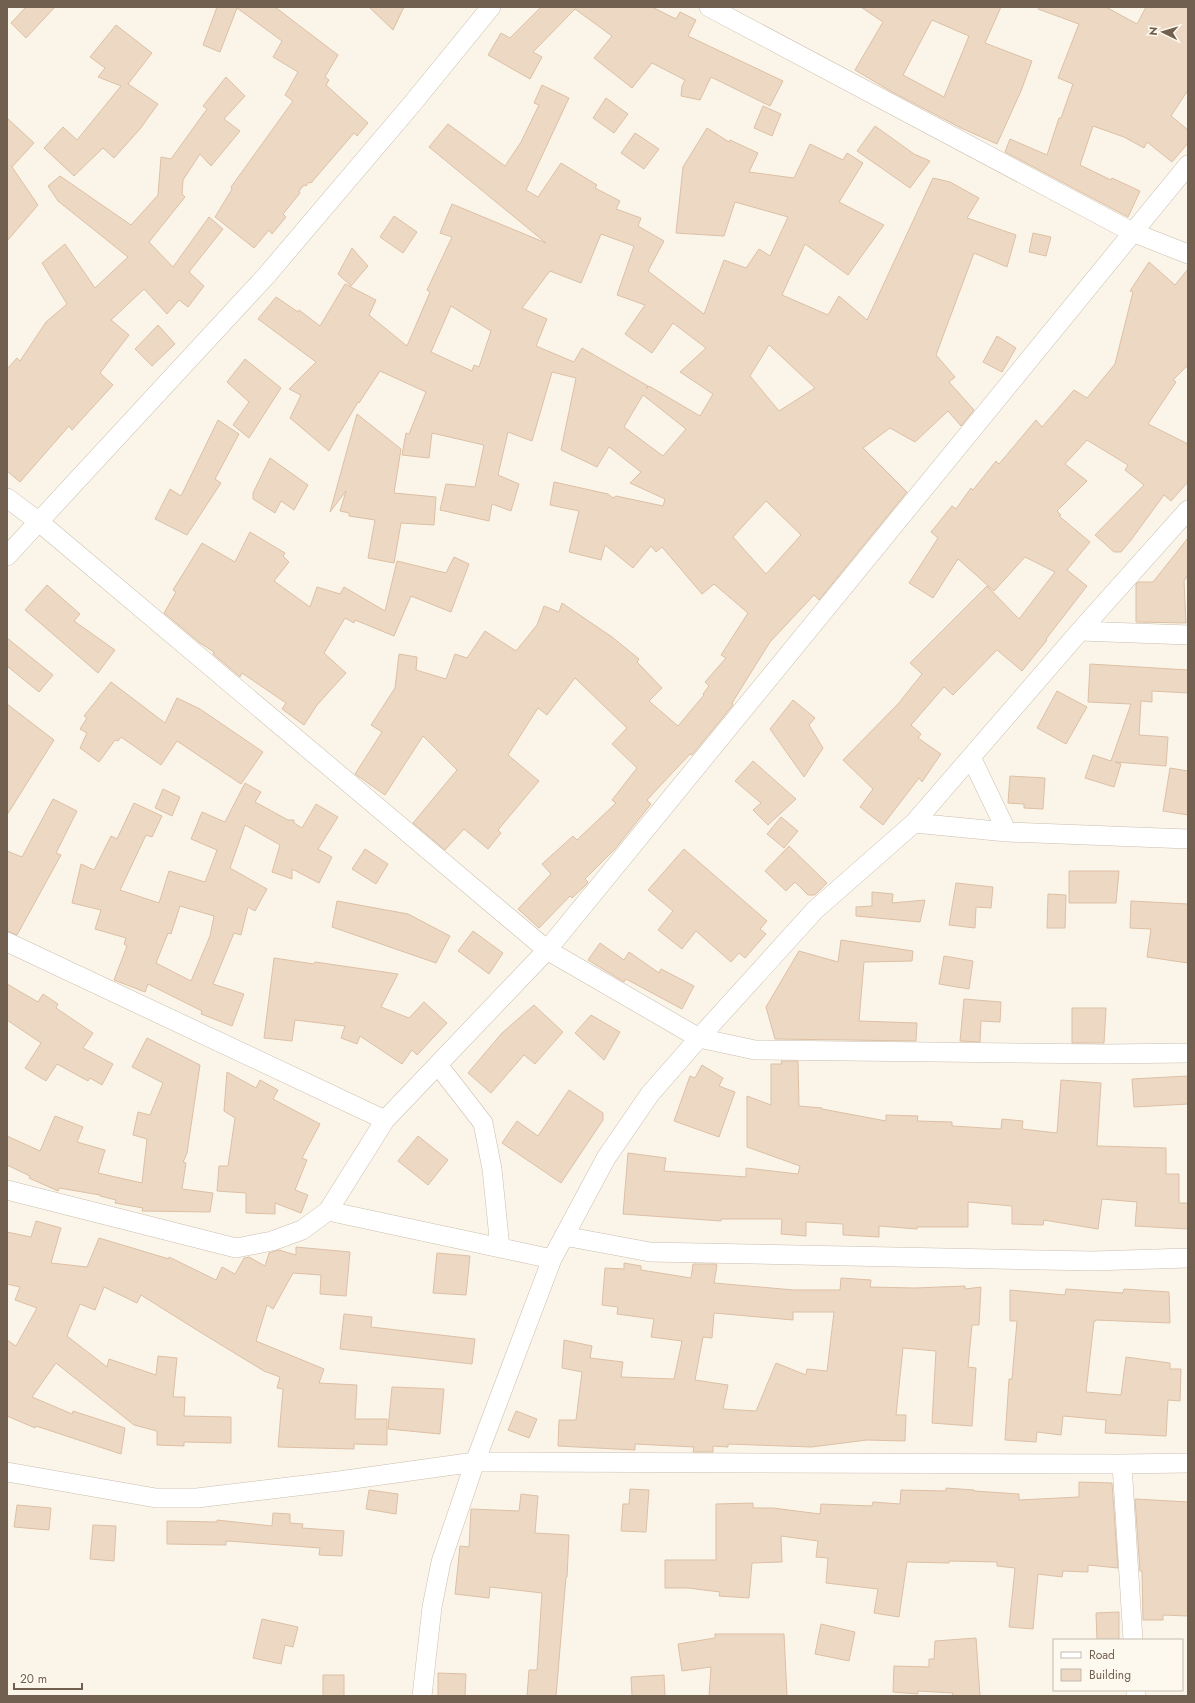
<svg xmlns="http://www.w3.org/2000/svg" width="1195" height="1703" viewBox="0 0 1195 1703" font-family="Jost,sans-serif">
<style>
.building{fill:#edd8c3;stroke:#ddc0a5;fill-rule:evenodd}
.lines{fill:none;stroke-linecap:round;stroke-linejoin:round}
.minor-casing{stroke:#cbbeaf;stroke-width:20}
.minor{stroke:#fff;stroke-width:19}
</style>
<rect width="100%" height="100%" fill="#faf5e8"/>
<path class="building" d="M 26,7 L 55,7 L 26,38 L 11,23 Z
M 217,7 L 275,7 L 338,55 L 325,77 L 329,80 L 326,85 L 368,123 L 357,136 L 354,133 L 311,183 L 309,182 L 306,186 L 304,185 L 299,191 L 300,193 L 283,214 L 286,217 L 272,234 L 269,230 L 254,248 L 215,217 L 232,189 L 231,187 L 293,101 L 285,95 L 298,72 L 273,57 L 282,41 L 237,8 L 220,52 L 203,45 Z
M 369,7 L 404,7 L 393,30 Z
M 541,7 L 652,7 L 676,19 L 680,12 L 696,20 L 688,36 L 783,81 L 770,106 L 711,77 L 700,100 L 681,96 L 682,86 L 685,80 L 652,63 L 632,88 L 594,58 L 612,36 L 575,9 L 533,52 L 542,57 L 530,79 L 488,55 L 501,33 L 510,38 Z
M 861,7 L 1001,7 L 985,43 L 1032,61 L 1021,91 L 997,144 L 961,128 L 892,92 L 855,70 L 883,22 ZM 932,20 L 969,36 L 944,97 L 903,75 Z
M 1039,7 L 1106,7 L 1137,24 L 1146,7 L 1188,7 L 1188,90 L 1171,116 L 1188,130 L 1188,143 L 1172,162 L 1147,142 L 1144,148 L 1124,137 L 1093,126 L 1080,165 L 1111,180 L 1112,178 L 1140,191 L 1128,217 L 1005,152 L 1010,139 L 1047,155 L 1059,118 L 1061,118 L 1073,84 L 1058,78 L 1079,24 L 1038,9 Z
M 116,25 L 152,53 L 128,84 L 158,104 L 140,129 L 114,158 L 103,148 L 74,176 L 44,148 L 63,127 L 77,140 L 121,86 L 98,77 L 105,68 L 90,57 Z
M 226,77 L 245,96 L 224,119 L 240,131 L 211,166 L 200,154 L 183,180 L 182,194 L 185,197 L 149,242 L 173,267 L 209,217 L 223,229 L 189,272 L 204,286 L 188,307 L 179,300 L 167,314 L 144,289 L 111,320 L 129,335 L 100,373 L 113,385 L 72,430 L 69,426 L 20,482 L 7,471 L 7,369 L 17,358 L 20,361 L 46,322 L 67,304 L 42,263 L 65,244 L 95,288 L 128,257 L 58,201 L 48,186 L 60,176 L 131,225 L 158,195 L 161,157 L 171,159 L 207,109 L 203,106 Z
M 542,85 L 569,98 L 526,190 L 538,197 L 561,163 L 597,185 L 595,188 L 620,201 L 616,209 L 641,218 L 638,226 L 664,241 L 648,271 L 704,314 L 724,260 L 746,268 L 759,249 L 770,256 L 788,217 L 735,202 L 724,236 L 676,233 L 683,167 L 707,128 L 729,142 L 730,140 L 758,153 L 749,172 L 794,178 L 810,144 L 843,160 L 847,153 L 863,163 L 839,202 L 884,225 L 848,275 L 805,244 L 782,295 L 828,315 L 839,296 L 867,320 L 933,178 L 950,182 L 979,198 L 967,218 L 1016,235 L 1007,267 L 974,253 L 936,355 L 955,377 L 949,382 L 974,410 L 961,426 L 948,411 L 915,442 L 890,428 L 863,448 L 907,492 L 819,600 L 814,595 L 770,642 L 732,703 L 733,705 L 692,755 L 690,754 L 647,800 L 651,804 L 615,849 L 585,879 L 588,882 L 586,885 L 572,898 L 570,896 L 539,928 L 518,909 L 551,874 L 542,864 L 573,836 L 577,840 L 616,803 L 612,800 L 637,768 L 612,744 L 627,728 L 575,678 L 547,715 L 538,708 L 508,755 L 539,781 L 498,830 L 501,833 L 488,849 L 464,829 L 445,850 L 413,823 L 457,770 L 423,736 L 385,795 L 355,774 L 382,732 L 371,725 L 395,688 L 399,654 L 417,657 L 416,670 L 446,679 L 455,654 L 467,658 L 485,631 L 516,651 L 537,625 L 544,606 L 559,612 L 562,603 L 612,637 L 639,659 L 637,662 L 662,688 L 649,701 L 678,726 L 704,695 L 703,694 L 709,686 L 705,682 L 726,658 L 721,655 L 748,613 L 714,584 L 702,594 L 662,547 L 656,552 L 651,546 L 633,568 L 605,545 L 601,560 L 569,552 L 579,511 L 550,505 L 554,482 L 608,494 L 613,498 L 616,496 L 663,506 L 665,499 L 630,483 L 641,472 L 609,447 L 597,467 L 561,450 L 576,378 L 552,372 L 532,441 L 508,432 L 498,475 L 519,484 L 511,511 L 492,504 L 489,521 L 440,510 L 446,484 L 475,487 L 484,445 L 432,433 L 429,458 L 402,455 L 406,433 L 409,434 L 426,392 L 380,371 L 359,403 L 358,402 L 329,451 L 290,418 L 301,395 L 289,389 L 316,362 L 258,319 L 276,297 L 298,312 L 299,310 L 320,326 L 345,284 L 376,300 L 369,315 L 407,346 L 430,292 L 427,290 L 452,237 L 440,233 L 452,204 L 546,243 L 429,147 L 448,124 L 505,166 L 521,142 L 539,105 L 534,103 ZM 601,234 L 634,246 L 617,295 L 645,305 L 625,334 L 652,353 L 673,323 L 706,348 L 680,372 L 713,394 L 700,416 L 649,386 L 646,389 L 648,386 L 582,348 L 574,362 L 536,346 L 547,319 L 522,308 L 550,271 L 581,283 ZM 451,306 L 491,331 L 479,367 L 474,365 L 472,371 L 431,352 ZM 769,345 L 815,388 L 779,411 L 750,376 ZM 643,395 L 686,429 L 663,456 L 624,427 ZM 766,501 L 801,535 L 766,574 L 733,537 Z
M 606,98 L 628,114 L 614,133 L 593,118 Z
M 763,106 L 781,114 L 772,136 L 754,128 Z
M 7,118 L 34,143 L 12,167 L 38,205 L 7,241 Z
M 875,126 L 914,154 L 930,161 L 910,188 L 857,151 Z
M 635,133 L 659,149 L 644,169 L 621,153 Z
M 394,216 L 417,232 L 403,253 L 380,237 Z
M 1033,233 L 1051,237 L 1046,256 L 1029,252 Z
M 352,248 L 368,266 L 351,286 L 338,274 Z
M 1149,262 L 1175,285 L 1188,269 L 1188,365 L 1173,380 L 1176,382 L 1148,424 L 1188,444 L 1188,482 L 1171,501 L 1164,495 L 1131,540 L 1121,552 L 1114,552 L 1095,535 L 1144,485 L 1125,470 L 1128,465 L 1087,440 L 1065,464 L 1087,481 L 1057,511 L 1061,515 L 1059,516 L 1090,542 L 1067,570 L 1087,586 L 1046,639 L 1047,640 L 1022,671 L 997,650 L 953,695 L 944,687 L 911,725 L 921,734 L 918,738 L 941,754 L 922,782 L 919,778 L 883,825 L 860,807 L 873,789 L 843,760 L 898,704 L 922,674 L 910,663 L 987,586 L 1019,619 L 1055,572 L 1025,557 L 994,591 L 958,559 L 933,598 L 909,583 L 938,538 L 931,532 L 952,506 L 956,509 L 971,488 L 973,490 L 996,461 L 999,464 L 1036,420 L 1042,427 L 1074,390 L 1087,398 L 1115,364 L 1133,292 L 1130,291 Z
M 158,325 L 175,344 L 152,366 L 135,349 Z
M 997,336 L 1016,348 L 1002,372 L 983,362 Z
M 245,359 L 281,388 L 249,438 L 233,425 L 249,402 L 227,382 Z
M 357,414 L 401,449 L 394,493 L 436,497 L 434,525 L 401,523 L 394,563 L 368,558 L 375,520 L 349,516 L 349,513 L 340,511 L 346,491 L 330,512 Z
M 218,420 L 239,434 L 215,479 L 221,483 L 187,535 L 155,519 L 170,489 L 181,496 Z
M 270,458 L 308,485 L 294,510 L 281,501 L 275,513 L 253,499 L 253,493 Z
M 250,532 L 285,553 L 283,556 L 289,562 L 274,581 L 310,607 L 317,587 L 340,594 L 344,587 L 385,611 L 397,561 L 446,573 L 454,557 L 469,564 L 451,612 L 411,596 L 394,636 L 355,620 L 354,623 L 345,618 L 324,653 L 346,673 L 317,705 L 304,725 L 282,709 L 286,703 L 242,673 L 240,677 L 213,654 L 214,652 L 200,643 L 164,613 L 176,592 L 173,590 L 202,543 L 235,562 Z
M 1188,538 L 1188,575 L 1184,581 L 1186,623 L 1136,622 L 1136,584 L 1139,582 L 1153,582 Z
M 47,585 L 80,614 L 74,621 L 115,650 L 98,673 L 25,610 Z
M 7,638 L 53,675 L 39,692 L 7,666 Z
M 1090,664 L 1188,670 L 1188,693 L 1152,691 L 1152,702 L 1141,701 L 1139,735 L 1168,737 L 1166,766 L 1115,762 L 1121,764 L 1114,787 L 1085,778 L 1093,755 L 1111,761 L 1131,704 L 1088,702 Z
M 111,682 L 165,723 L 177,698 L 200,709 L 263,752 L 241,784 L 177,741 L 161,765 L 121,737 L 118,741 L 115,740 L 99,762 L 80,748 L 87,733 L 80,729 L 87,718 L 84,716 Z
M 1057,691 L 1087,707 L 1066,744 L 1037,728 Z
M 793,700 L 815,718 L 809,725 L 823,748 L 804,777 L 770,729 Z
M 7,704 L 54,740 L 7,815 Z
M 753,761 L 796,799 L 768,825 L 753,810 L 761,803 L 735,781 Z
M 1170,768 L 1188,771 L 1188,815 L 1163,811 Z
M 1010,776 L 1045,778 L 1043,809 L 1024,808 L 1024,804 L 1008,803 Z
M 245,783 L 261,792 L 255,802 L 288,820 L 294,820 L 294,823 L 302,828 L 316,804 L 338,817 L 318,849 L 332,857 L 319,883 L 292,869 L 292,879 L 272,872 L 280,845 L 245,825 L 230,868 L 267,889 L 255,911 L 248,907 L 241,935 L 234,933 L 213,984 L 244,994 L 232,1026 L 201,1014 L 202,1011 L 148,984 L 145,992 L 114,980 L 127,946 L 124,944 L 126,938 L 95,929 L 101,910 L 72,903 L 81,864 L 94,870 L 111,836 L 117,839 L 134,803 L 162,816 L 152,837 L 146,835 L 120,890 L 159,903 L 169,871 L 205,882 L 217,850 L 191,839 L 202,812 L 225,822 ZM 180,906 L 214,916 L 210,936 L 191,981 L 156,963 L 168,933 L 171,934 Z
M 163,789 L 180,797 L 172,816 L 155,808 Z
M 53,799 L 77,811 L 56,853 L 61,855 L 17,935 L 7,931 L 7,851 L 22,857 Z
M 781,817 L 798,831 L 784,848 L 767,834 Z
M 789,846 L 827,883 L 815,895 L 808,895 L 795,882 L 786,891 L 765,871 Z
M 365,849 L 388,864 L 376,884 L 352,869 Z
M 684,849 L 767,921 L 760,929 L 766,934 L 745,958 L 739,953 L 731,962 L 696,931 L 682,949 L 658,930 L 673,911 L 648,890 Z
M 1069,871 L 1119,871 L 1116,903 L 1069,903 Z
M 956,883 L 993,887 L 991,908 L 976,907 L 975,928 L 949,925 Z
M 872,892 L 893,894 L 892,903 L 925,900 L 920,922 L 856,916 L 856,907 L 872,906 Z
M 1048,894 L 1066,895 L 1065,928 L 1047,928 Z
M 337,901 L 408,914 L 450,936 L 436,963 L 332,927 Z
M 1131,901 L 1188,904 L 1188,963 L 1147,957 L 1151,929 L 1130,928 Z
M 473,931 L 503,953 L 489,974 L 458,951 Z
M 841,940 L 913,951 L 912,961 L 864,962 L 859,1021 L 917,1023 L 916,1041 L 775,1039 L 766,1007 L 799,951 L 838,962 Z
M 600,943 L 624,960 L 629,952 L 659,973 L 661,969 L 694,986 L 682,1009 L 626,979 L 624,982 L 588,960 Z
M 944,956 L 973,961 L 969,989 L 939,984 Z
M 274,958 L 314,964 L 315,962 L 398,974 L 381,1007 L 409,1018 L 424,1002 L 447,1023 L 417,1055 L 412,1050 L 402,1064 L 360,1036 L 357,1044 L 341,1038 L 345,1026 L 295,1020 L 292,1041 L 264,1038 Z
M 7,984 L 38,1002 L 43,994 L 58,1004 L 56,1008 L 93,1033 L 83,1048 L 113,1064 L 102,1085 L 90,1078 L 88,1081 L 57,1064 L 46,1081 L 25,1068 L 41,1043 L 7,1020 Z
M 964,999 L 1001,1002 L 1000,1022 L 981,1021 L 980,1042 L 960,1041 Z
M 534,1005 L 563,1032 L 535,1064 L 524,1055 L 491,1093 L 468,1073 L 502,1033 Z
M 1072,1008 L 1106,1008 L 1104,1043 L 1072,1043 Z
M 591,1015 L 620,1032 L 604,1060 L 575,1033 Z
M 147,1038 L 200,1065 L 187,1153 L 183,1162 L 186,1163 L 182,1189 L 213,1193 L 210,1212 L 142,1211 L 143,1208 L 115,1203 L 116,1200 L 100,1196 L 100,1195 L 59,1188 L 58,1191 L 29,1178 L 30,1176 L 7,1165 L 7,1136 L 40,1151 L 55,1116 L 83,1127 L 77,1142 L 105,1150 L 98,1173 L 142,1183 L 147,1139 L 133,1135 L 138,1112 L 150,1115 L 163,1083 L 132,1067 Z
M 781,1061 L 798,1061 L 799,1106 L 822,1108 L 822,1109 L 886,1121 L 886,1115 L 918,1116 L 917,1121 L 952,1122 L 952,1126 L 1001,1129 L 1002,1119 L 1023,1121 L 1022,1129 L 1057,1133 L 1061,1080 L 1101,1083 L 1097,1146 L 1166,1148 L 1166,1174 L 1179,1174 L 1179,1203 L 1188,1203 L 1188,1229 L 1135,1226 L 1137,1202 L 1102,1199 L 1098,1229 L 1044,1220 L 1043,1225 L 1012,1224 L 1012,1206 L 968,1202 L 968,1227 L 917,1227 L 917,1229 L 879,1226 L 879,1237 L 843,1235 L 843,1224 L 806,1222 L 806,1236 L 781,1234 L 782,1219 L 721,1219 L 721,1221 L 623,1214 L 628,1153 L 666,1158 L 664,1171 L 746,1177 L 746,1168 L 798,1174 L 800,1166 L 747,1147 L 747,1096 L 771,1105 L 771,1064 L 782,1064 Z
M 702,1065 L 723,1078 L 719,1086 L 735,1092 L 719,1137 L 674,1121 L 690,1076 L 695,1078 Z
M 227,1072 L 256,1088 L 260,1080 L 278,1090 L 273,1099 L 320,1124 L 302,1158 L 307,1160 L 295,1190 L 308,1195 L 301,1213 L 275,1203 L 275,1214 L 246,1213 L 246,1193 L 217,1191 L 219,1166 L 228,1166 L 235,1118 L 224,1111 Z
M 1188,1076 L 1188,1104 L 1134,1107 L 1132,1079 Z
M 569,1090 L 603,1113 L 603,1120 L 561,1183 L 502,1143 L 517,1121 L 538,1136 Z
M 418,1136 L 448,1160 L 428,1185 L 398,1161 Z
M 36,1221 L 61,1228 L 51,1263 L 87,1267 L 99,1238 L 169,1259 L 169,1257 L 216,1280 L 222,1267 L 235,1274 L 244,1258 L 249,1257 L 265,1266 L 269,1253 L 279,1250 L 296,1255 L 296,1247 L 350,1252 L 346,1296 L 320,1294 L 321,1275 L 293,1273 L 273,1309 L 267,1305 L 256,1341 L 324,1369 L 319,1383 L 357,1385 L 355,1419 L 387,1419 L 387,1445 L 354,1444 L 354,1449 L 278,1447 L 283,1389 L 277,1388 L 280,1377 L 264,1371 L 200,1332 L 141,1295 L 137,1303 L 104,1287 L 95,1310 L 80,1304 L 67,1336 L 107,1367 L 109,1359 L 156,1375 L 158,1356 L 177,1358 L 173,1397 L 185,1397 L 184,1416 L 231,1417 L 231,1443 L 184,1442 L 184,1446 L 157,1445 L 157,1431 L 134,1425 L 56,1363 L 32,1397 L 72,1414 L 73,1411 L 125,1428 L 121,1454 L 36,1426 L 35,1428 L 7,1416 L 7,1340 L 16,1346 L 37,1308 L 15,1300 L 20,1287 L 7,1284 L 7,1232 L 31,1237 Z
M 437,1253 L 470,1256 L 466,1295 L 433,1293 Z
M 624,1263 L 641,1266 L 641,1270 L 691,1278 L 693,1264 L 716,1264 L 717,1265 L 714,1283 L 794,1290 L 840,1290 L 841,1278 L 871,1280 L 870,1287 L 915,1288 L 965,1286 L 965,1289 L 981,1287 L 979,1325 L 972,1325 L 968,1367 L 976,1368 L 972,1426 L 932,1423 L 936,1351 L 903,1348 L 896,1415 L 906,1415 L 905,1441 L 867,1440 L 811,1447 L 728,1444 L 728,1447 L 713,1446 L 713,1452 L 693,1452 L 694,1447 L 635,1444 L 635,1450 L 558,1446 L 559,1420 L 576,1420 L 582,1372 L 562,1368 L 564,1340 L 592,1346 L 590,1358 L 623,1362 L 621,1377 L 674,1379 L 682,1341 L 651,1337 L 654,1319 L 617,1314 L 618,1307 L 602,1305 L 605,1268 L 624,1269 ZM 793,1312 L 834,1312 L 827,1371 L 807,1369 L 806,1375 L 776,1363 L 756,1411 L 723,1409 L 728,1385 L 695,1380 L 703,1337 L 712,1338 L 714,1313 L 793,1320 Z
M 1066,1289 L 1123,1293 L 1124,1289 L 1169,1292 L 1170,1323 L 1096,1320 L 1096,1321 L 1094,1321 L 1086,1392 L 1121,1395 L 1126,1357 L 1170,1363 L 1170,1369 L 1181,1369 L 1180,1401 L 1168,1400 L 1166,1436 L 1105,1433 L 1106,1420 L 1063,1416 L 1061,1435 L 1037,1432 L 1036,1442 L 1005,1440 L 1009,1379 L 1012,1379 L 1017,1321 L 1010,1321 L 1010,1290 L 1065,1295 Z
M 344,1314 L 372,1317 L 371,1327 L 475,1339 L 472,1364 L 340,1349 Z
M 392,1387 L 444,1389 L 440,1434 L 388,1429 Z
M 516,1411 L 537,1419 L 529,1438 L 508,1430 Z
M 1079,1482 L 1112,1483 L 1118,1568 L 1088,1565 L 1088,1572 L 1063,1571 L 1062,1577 L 1038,1574 L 1033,1629 L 1009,1627 L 1015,1568 L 997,1566 L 997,1562 L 949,1561 L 949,1563 L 907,1562 L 899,1617 L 874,1613 L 878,1589 L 826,1583 L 828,1558 L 816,1557 L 818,1541 L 781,1536 L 782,1562 L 752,1563 L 749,1598 L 719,1596 L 720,1592 L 688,1588 L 665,1588 L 665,1560 L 716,1560 L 716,1504 L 753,1503 L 753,1508 L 773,1508 L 820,1514 L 821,1504 L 872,1506 L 873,1502 L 900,1504 L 901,1490 L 946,1491 L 946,1488 L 974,1490 L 974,1491 L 1019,1494 L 1019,1500 L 1079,1497 Z
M 630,1489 L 649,1490 L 646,1532 L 621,1531 L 623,1504 L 629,1504 Z
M 369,1490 L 398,1494 L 396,1514 L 366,1509 Z
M 521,1494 L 538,1496 L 535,1533 L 569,1535 L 567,1577 L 566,1577 L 556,1696 L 527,1696 L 529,1670 L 537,1670 L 542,1593 L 490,1587 L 489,1598 L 455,1594 L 460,1546 L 469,1547 L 471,1509 L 519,1511 Z
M 1135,1499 L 1188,1502 L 1188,1616 L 1163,1615 L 1163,1620 L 1143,1620 L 1142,1571 L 1140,1571 Z
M 17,1505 L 51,1508 L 49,1530 L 14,1527 Z
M 273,1513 L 290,1514 L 290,1523 L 303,1524 L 302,1528 L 344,1531 L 342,1556 L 319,1555 L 320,1548 L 242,1542 L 226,1541 L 226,1545 L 167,1544 L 167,1521 L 217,1522 L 217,1520 L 272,1526 Z
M 93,1525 L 116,1526 L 114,1561 L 90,1559 Z
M 1119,1612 L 1119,1640 L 1097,1640 L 1096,1613 Z
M 262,1619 L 298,1627 L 293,1647 L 285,1645 L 281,1664 L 253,1658 Z
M 821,1624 L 855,1632 L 849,1661 L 815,1654 Z
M 715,1634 L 784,1634 L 787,1696 L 709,1696 L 711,1667 L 682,1671 L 678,1644 L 715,1638 Z
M 976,1638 L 980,1696 L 952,1696 L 953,1693 L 918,1691 L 918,1694 L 893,1692 L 894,1666 L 929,1667 L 929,1659 L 934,1659 L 935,1641 Z
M 438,1673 L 466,1674 L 465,1696 L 438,1696 Z
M 323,1675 L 344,1675 L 344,1696 L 323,1696 Z
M 664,1675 L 665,1696 L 632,1696 L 631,1677 Z"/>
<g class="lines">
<g class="minor-casing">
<path id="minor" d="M 709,7 L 1132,232 L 1188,254
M 7,498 L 38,521 L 547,950 L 699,1038 L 755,1050 L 1105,1054 L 1188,1053
M 7,556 L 266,276 L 412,104 L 491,7
M 1080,631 L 1188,635
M 971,757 L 1007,832
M 914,823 L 1007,832 L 1188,839
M 7,942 L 385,1120
M 438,1065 L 483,1123 L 492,1169 L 500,1248
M 7,1190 L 236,1248 L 272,1241 L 302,1230 L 328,1211 L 385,1120 L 547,950 L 1188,165
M 328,1211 L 552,1259
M 564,1236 L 650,1252 L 1093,1261 L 1188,1258
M 1122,1464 L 1133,1640
M 7,1472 L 156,1498 L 197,1498 L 339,1481 L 475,1462 L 1122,1464 L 1188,1463
M 1136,1690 L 1136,1696
M 422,1696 L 432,1607 L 441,1562 L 475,1462 L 552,1259 L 606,1158 L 650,1094 L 699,1038 L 815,910 L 914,823 L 1080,631 L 1188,510"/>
</g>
<use href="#minor" class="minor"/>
</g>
<rect width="1195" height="1703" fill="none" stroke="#715f4f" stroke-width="16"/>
<rect x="1053" y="1639" width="130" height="52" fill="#fdf9ee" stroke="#c5bbae"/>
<rect x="1061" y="1652" width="20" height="6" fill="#ffffff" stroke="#c5bbae"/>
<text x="1089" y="1659" font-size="12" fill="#715f4f">Road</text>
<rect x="1061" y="1669" width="20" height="12" fill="#edd8c3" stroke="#c5bbae"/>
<text x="1089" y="1679" font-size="12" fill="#715f4f">Building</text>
<g transform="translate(1163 32) rotate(275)" stroke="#fdf9ee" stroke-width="3" paint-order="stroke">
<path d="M0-3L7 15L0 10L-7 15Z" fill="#715f4f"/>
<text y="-6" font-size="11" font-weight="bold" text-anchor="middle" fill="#715f4f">N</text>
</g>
<path d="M14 1683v6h68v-6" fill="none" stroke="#715f4f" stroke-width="2"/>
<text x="20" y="1683" font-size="12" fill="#715f4f" stroke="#fdf9ee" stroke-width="3" paint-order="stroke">20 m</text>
</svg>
